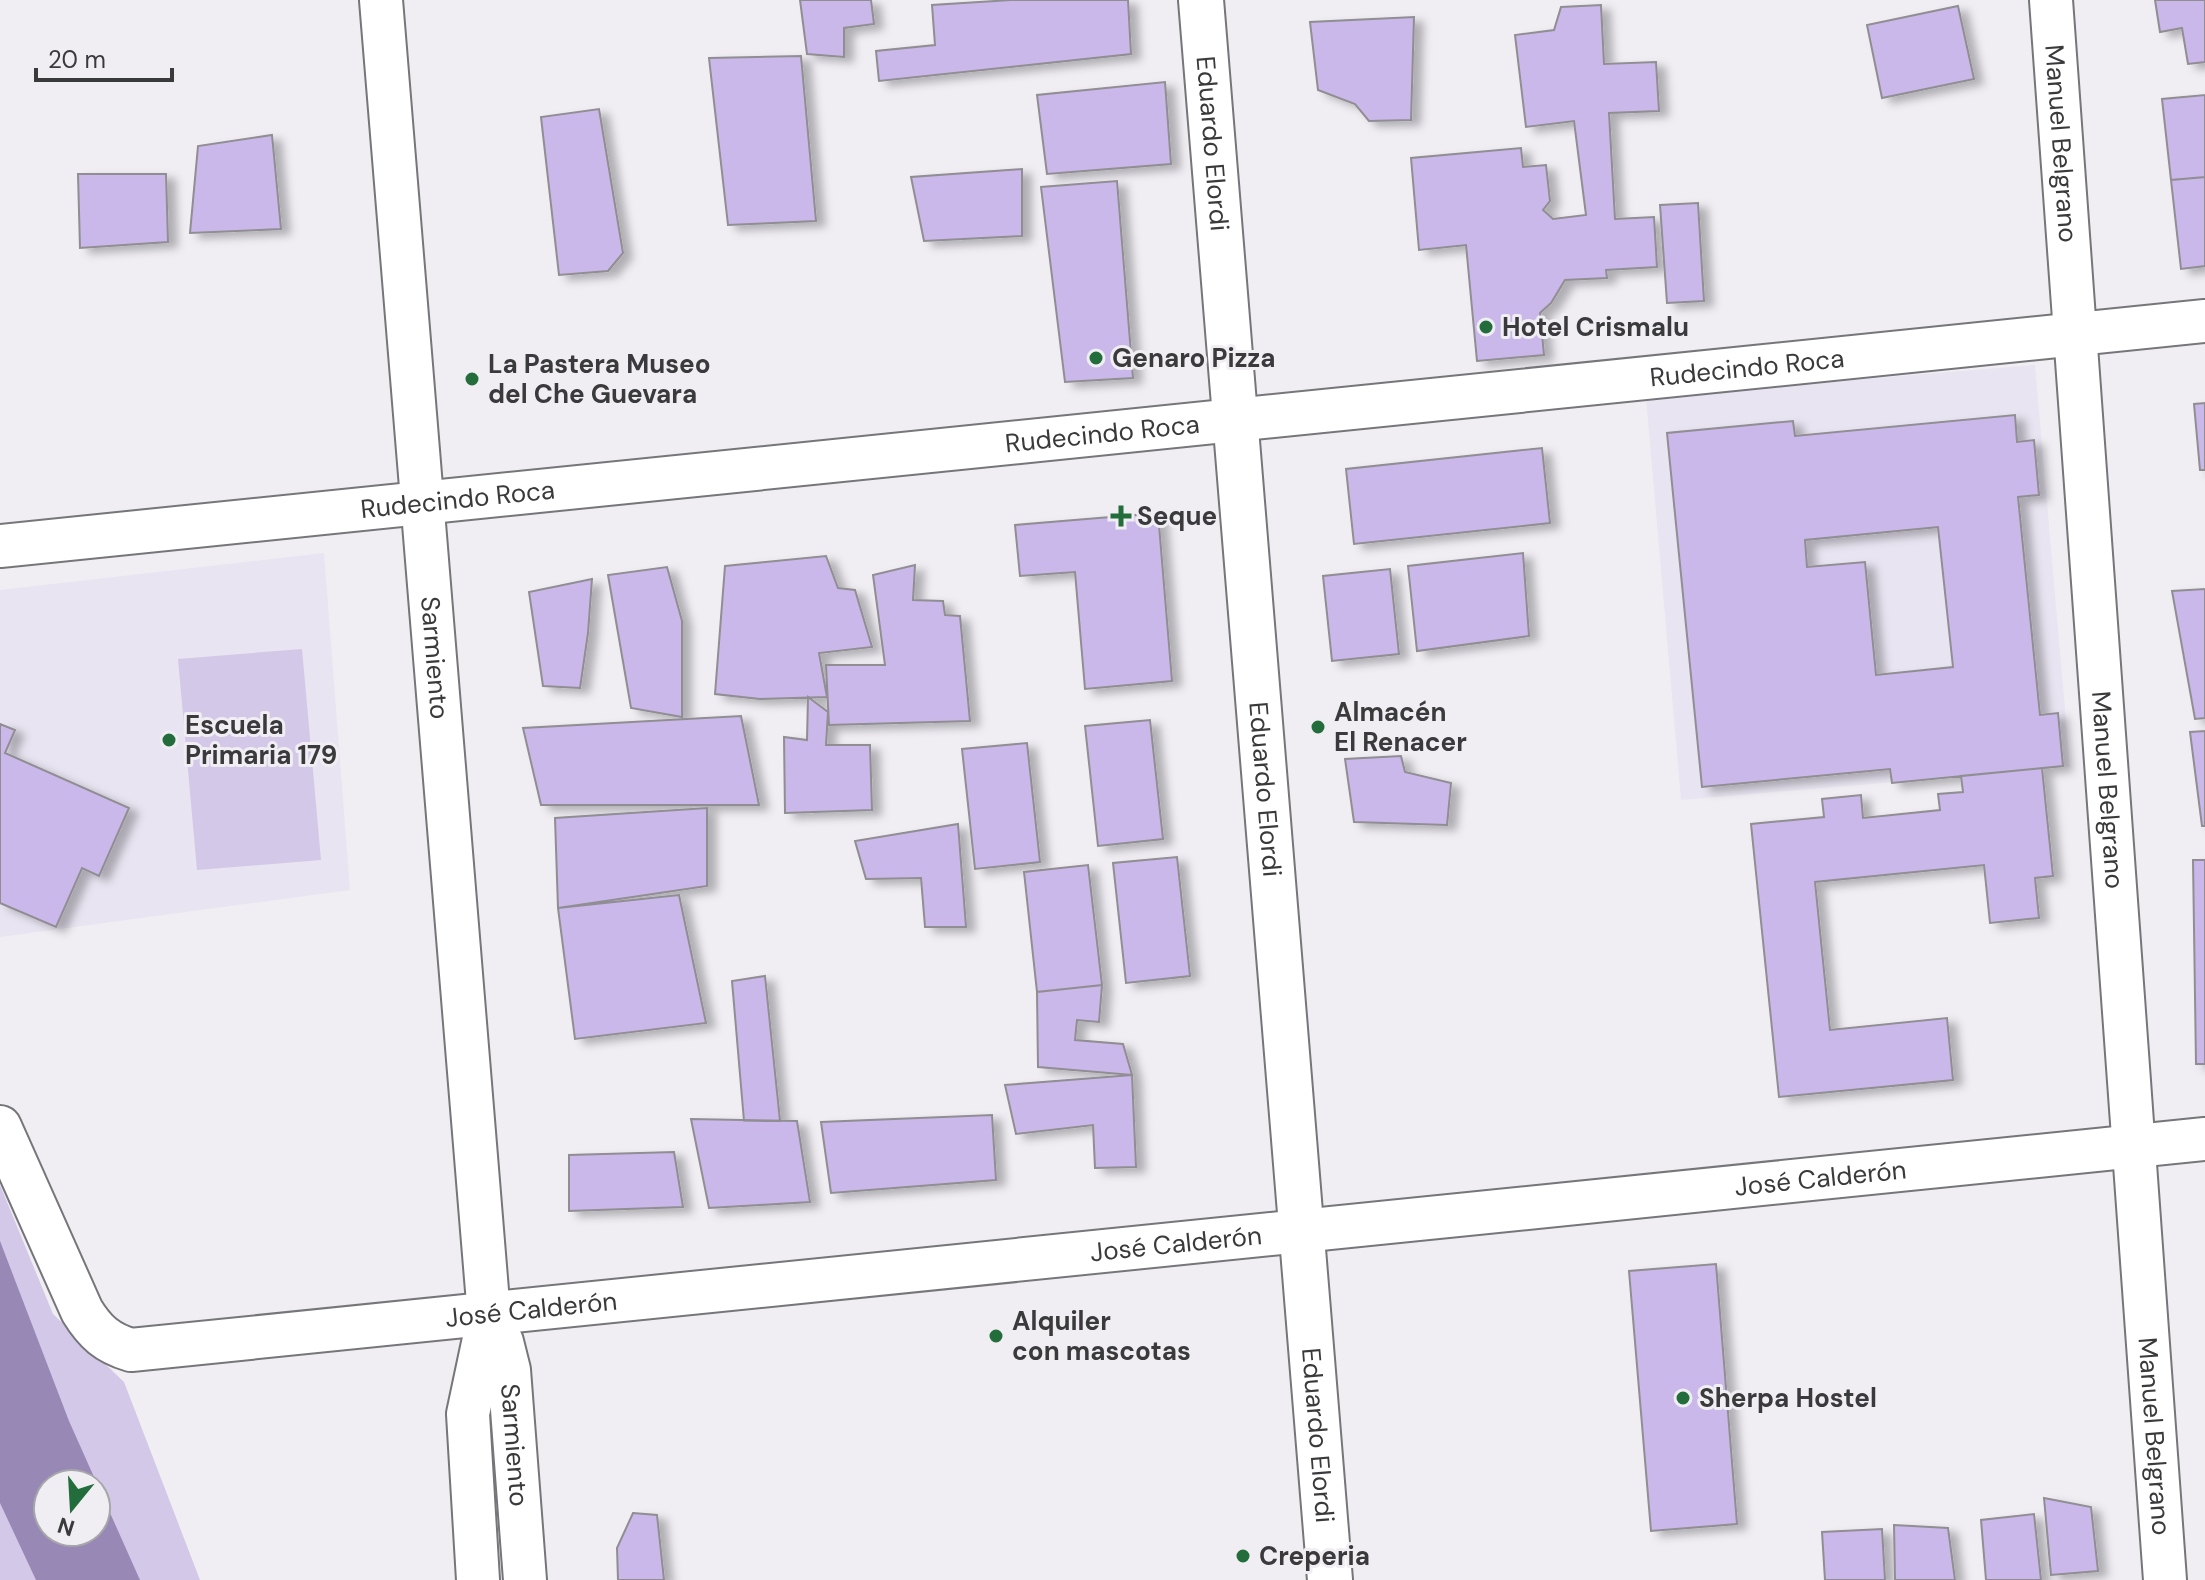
<svg xmlns="http://www.w3.org/2000/svg" width="2205" height="1580" viewBox="0 0 2205 1580" font-family="'DM Sans',sans-serif">
<style>
.built{fill:#e8e4f1}
.green{fill:#d3c8e7;fill-rule:evenodd}
.water{fill:#9888b6;fill-rule:evenodd}
.building{fill:#c9b8e9;stroke:#908e93;stroke-width:2;fill-rule:evenodd;filter:url(#shadow)}
.lines{fill:none;stroke-linecap:round;stroke-linejoin:round}
.minor-casing{stroke:#76757a;stroke-width:46}
.secondary-casing{stroke:#76757a;stroke-width:48}
.minor{stroke:#fff;stroke-width:42}
.secondary{stroke:#fff;stroke-width:44}
.poi-dot{fill:#226d3b;stroke:#f0eef3;stroke-width:3}
.labels{text-anchor:middle;stroke-width:6;stroke-linejoin:round;paint-order:stroke}
.street-label{font-size:26px;fill:#3a3a3c;stroke:#f0eef3}
.poi-label{font-size:26px;font-weight:bold;fill:#3a3a3c;stroke:#f0eef3;text-anchor:start}
</style>
<defs>
<filter id="shadow"><feDropShadow dx="9" dy="5" stdDeviation="4" flood-color="#0004"/></filter>
</defs>
<rect width="100%" height="100%" fill="#f0eef3"/>
<path class="built" d="M 2035,365 L 2070,767 L 1681,800 L 1646,397 Z
M 324,553 L 350,890 L 0,937 L 0,590 Z"/>
<path class="green" d="M 302,649 L 321,860 L 197,870 L 178,659 Z
M 0,1185 L 53,1314 L 124,1382 L 200,1580 L 0,1580 ZM 48,1484 L 96,1484 L 96,1532 L 48,1532 Z"/>
<path class="water" d="M 0,1241 L 69,1421 L 140,1580 L 36,1580 L 0,1503 ZM 48,1484 L 96,1484 L 96,1532 L 48,1532 Z"/>
<path class="building" d="M 800,0 L 871,0 L 874,24 L 844,28 L 844,57 L 807,54 Z
M 1011,0 L 1128,0 L 1131,54 L 879,81 L 876,51 L 935,45 L 932,5 Z
M 2155,0 L 2205,0 L 2205,62 L 2188,64 L 2182,28 L 2160,32 Z
M 1601,5 L 1604,64 L 1656,62 L 1659,111 L 1609,113 L 1615,219 L 1654,217 L 1657,267 L 1606,270 L 1607,278 L 1565,280 L 1551,303 L 1540,313 L 1544,355 L 1477,361 L 1466,245 L 1419,250 L 1411,158 L 1521,148 L 1523,167 L 1546,165 L 1550,201 L 1543,210 L 1553,219 L 1586,215 L 1574,121 L 1526,127 L 1515,35 L 1554,30 L 1561,7 Z
M 1958,6 L 1974,79 L 1882,98 L 1867,25 Z
M 1414,17 L 1411,120 L 1369,121 L 1355,104 L 1318,90 L 1310,22 Z
M 801,56 L 816,221 L 728,225 L 709,58 Z
M 1165,82 L 1171,164 L 1047,174 L 1037,95 Z
M 2205,95 L 2205,177 L 2171,180 L 2162,99 Z
M 599,109 L 623,253 L 608,271 L 559,275 L 541,117 Z
M 272,135 L 281,229 L 190,233 L 198,146 Z
M 1022,169 L 1022,236 L 924,241 L 911,177 Z
M 78,174 L 166,174 L 168,242 L 80,248 Z
M 2205,177 L 2205,266 L 2181,269 L 2171,180 Z
M 1117,181 L 1133,378 L 1065,382 L 1041,187 Z
M 1698,203 L 1704,301 L 1667,303 L 1660,205 Z
M 2205,403 L 2205,470 L 2200,470 L 2194,404 Z
M 2015,415 L 2017,442 L 2034,440 L 2039,495 L 2018,497 L 2040,715 L 2058,713 L 2063,766 L 1892,783 L 1890,769 L 1702,787 L 1667,433 L 1793,421 L 1795,436 ZM 1938,527 L 1953,667 L 1876,675 L 1865,562 L 1807,567 L 1805,540 Z
M 1542,448 L 1550,523 L 1354,544 L 1346,469 Z
M 1158,513 L 1172,681 L 1085,689 L 1075,572 L 1020,576 L 1015,525 Z
M 1523,553 L 1529,636 L 1417,651 L 1408,566 Z
M 826,556 L 838,588 L 855,590 L 872,647 L 819,653 L 827,697 L 760,699 L 715,694 L 725,566 Z
M 915,565 L 913,600 L 943,601 L 945,615 L 960,616 L 970,721 L 829,725 L 826,665 L 885,665 L 873,575 Z
M 667,567 L 682,621 L 682,717 L 631,708 L 608,575 Z
M 1390,569 L 1399,654 L 1332,661 L 1323,576 Z
M 592,579 L 588,633 L 580,688 L 543,686 L 529,592 Z
M 2205,589 L 2205,718 L 2195,719 L 2172,591 Z
M 808,697 L 828,712 L 826,745 L 870,745 L 872,810 L 785,813 L 784,737 L 807,740 Z
M 741,716 L 759,805 L 541,805 L 523,728 Z
M 1150,720 L 1163,839 L 1098,846 L 1085,726 Z
M 0,724 L 15,730 L 5,753 L 129,808 L 99,876 L 82,868 L 56,927 L 0,903 Z
M 2205,731 L 2205,826 L 2202,826 L 2190,732 Z
M 1027,743 L 1040,862 L 975,869 L 962,749 Z
M 1401,756 L 1405,772 L 1451,783 L 1447,825 L 1354,822 L 1345,759 Z
M 2042,768 L 2053,876 L 2035,878 L 2039,918 L 1990,923 L 1984,865 L 1815,882 L 1830,1030 L 1947,1018 L 1953,1080 L 1779,1097 L 1751,824 L 1824,817 L 1822,799 L 1861,795 L 1863,818 L 1940,810 L 1938,794 L 1963,792 L 1961,776 Z
M 707,808 L 707,886 L 558,908 L 555,818 Z
M 958,824 L 966,927 L 925,927 L 921,878 L 866,879 L 855,841 Z
M 1177,857 L 1190,976 L 1126,983 L 1113,863 Z
M 2193,860 L 2205,860 L 2205,1064 L 2196,1064 Z
M 1088,865 L 1102,985 L 1037,992 L 1024,872 Z
M 679,895 L 706,1023 L 575,1039 L 558,908 Z
M 765,976 L 780,1121 L 744,1121 L 732,981 Z
M 1102,985 L 1099,1022 L 1077,1020 L 1075,1040 L 1123,1044 L 1132,1075 L 1038,1067 L 1037,992 Z
M 1132,1075 L 1136,1167 L 1095,1168 L 1093,1125 L 1016,1134 L 1005,1085 Z
M 992,1115 L 996,1180 L 831,1193 L 821,1122 Z
M 691,1119 L 797,1121 L 810,1202 L 709,1208 Z
M 674,1152 L 683,1207 L 569,1211 L 569,1155 Z
M 1716,1264 L 1737,1524 L 1651,1531 L 1629,1271 Z
M 2044,1498 L 2091,1507 L 2098,1571 L 2051,1575 Z
M 633,1513 L 657,1515 L 664,1580 L 618,1580 L 617,1548 Z
M 2034,1514 L 2041,1580 L 1986,1580 L 1981,1520 Z
M 1894,1525 L 1948,1528 L 1955,1580 L 1895,1580 Z
M 1882,1529 L 1885,1580 L 1825,1580 L 1822,1532 Z"/>
<g class="lines">
<g class="minor-casing">
<g id="minor">
<path id="s1" d="M 381,0 L 489,1315 L 468,1414 L 478,1580"/>
<path id="s2" d="M 2051,0 L 2165,1580"/>
<path id="s3" d="M 0,546 L 2205,321"/>
<path id="s4" d="M 0,1127 L 82,1311 C 95,1332 107,1343 131,1350 L 2205,1139"/>
<path id="s5" d="M 489,1315 L 502,1342 L 509,1370 L 525,1580"/>
</g>
</g>
<g class="secondary-casing">
<g id="secondary">
<path id="s6" d="M 1201,0 L 1330,1580"/>
</g>
</g>
<use href="#minor" class="minor"/>
<use href="#secondary" class="secondary"/>
</g>
<g class="poi-dot">
<circle cx="1486" cy="327" r="8"/>
<circle cx="1096" cy="358" r="8"/>
<circle cx="472" cy="379" r="8"/>
<path d="M1117 504h8v8h8v8h-8v8h-8v-8h-8v-8h8z"/>
<circle cx="1318" cy="727" r="8"/>
<circle cx="169" cy="740" r="8"/>
<circle cx="996" cy="1336" r="8"/>
<circle cx="1683" cy="1398" r="8"/>
<circle cx="1243" cy="1556" r="8"/>
</g>
<g class="labels">
<g class="street-label">
<text dy="9" stroke="none"><textPath href="#s6" startOffset="144">Eduardo Elordi</textPath></text>
<text dy="9" stroke="none"><textPath href="#s2" startOffset="144">Manuel Belgrano</textPath></text>
<text dy="9" stroke="none"><textPath href="#s3" startOffset="1756">Rudecindo Roca</textPath></text>
<text dy="9" stroke="none"><textPath href="#s3" startOffset="1108">Rudecindo Roca</textPath></text>
<text dy="9" stroke="none"><textPath href="#s3" startOffset="460">Rudecindo Roca</textPath></text>
<text dy="9" stroke="none"><textPath href="#s1" startOffset="660">Sarmiento</textPath></text>
<text dy="9" stroke="none"><textPath href="#s6" startOffset="792">Eduardo Elordi</textPath></text>
<text dy="9" stroke="none"><textPath href="#s2" startOffset="792">Manuel Belgrano</textPath></text>
<text dy="9" stroke="none"><textPath href="#s4" startOffset="1964">José Calderón</textPath></text>
<text dy="9" stroke="none"><textPath href="#s4" startOffset="1316">José Calderón</textPath></text>
<text dy="9" stroke="none"><textPath href="#s4" startOffset="668">José Calderón</textPath></text>
<text dy="9" stroke="none"><textPath href="#s6" startOffset="1440">Eduardo Elordi</textPath></text>
<text dy="9" stroke="none"><textPath href="#s2" startOffset="1440">Manuel Belgrano</textPath></text>
<text dy="9" stroke="none"><textPath href="#s5" startOffset="134">Sarmiento</textPath></text>
</g>
<g class="poi-label">
<text x="1502" y="336">Hotel Crismalu</text>
<text x="1112" y="367">Genaro Pizza</text>
<text x="488" y="373">La Pastera Museo<tspan x="488" dy="30">del Che Guevara</tspan></text>
<text x="1137" y="525">Seque</text>
<text x="1334" y="721">Almacén<tspan x="1334" dy="30">El Renacer</tspan></text>
<text x="185" y="734">Escuela<tspan x="185" dy="30">Primaria 179</tspan></text>
<text x="1012" y="1330">Alquiler<tspan x="1012" dy="30">con mascotas</tspan></text>
<text x="1699" y="1407">Sherpa Hostel</text>
<text x="1259" y="1565">Creperia</text>
</g>
</g>
<g transform="translate(72 1508) rotate(198)"><circle r="38" fill="#f0eef3" stroke="#a7a6aa" stroke-width="2"/>
<path d="M0-6L14 30L0 20L-14 30Z" fill="#226d3b"/>
<text y="-12" font-size="22" font-weight="bold" text-anchor="middle" fill="#3a3a3c">N</text>
</g>
<path d="M36 68v12h136v-12" fill="none" stroke="#3a3a3c" stroke-width="4"/>
<text x="48" y="68" font-size="24" fill="#3a3a3c" stroke="#f0eef3" stroke-width="6" paint-order="stroke">20 m</text>
</svg>
